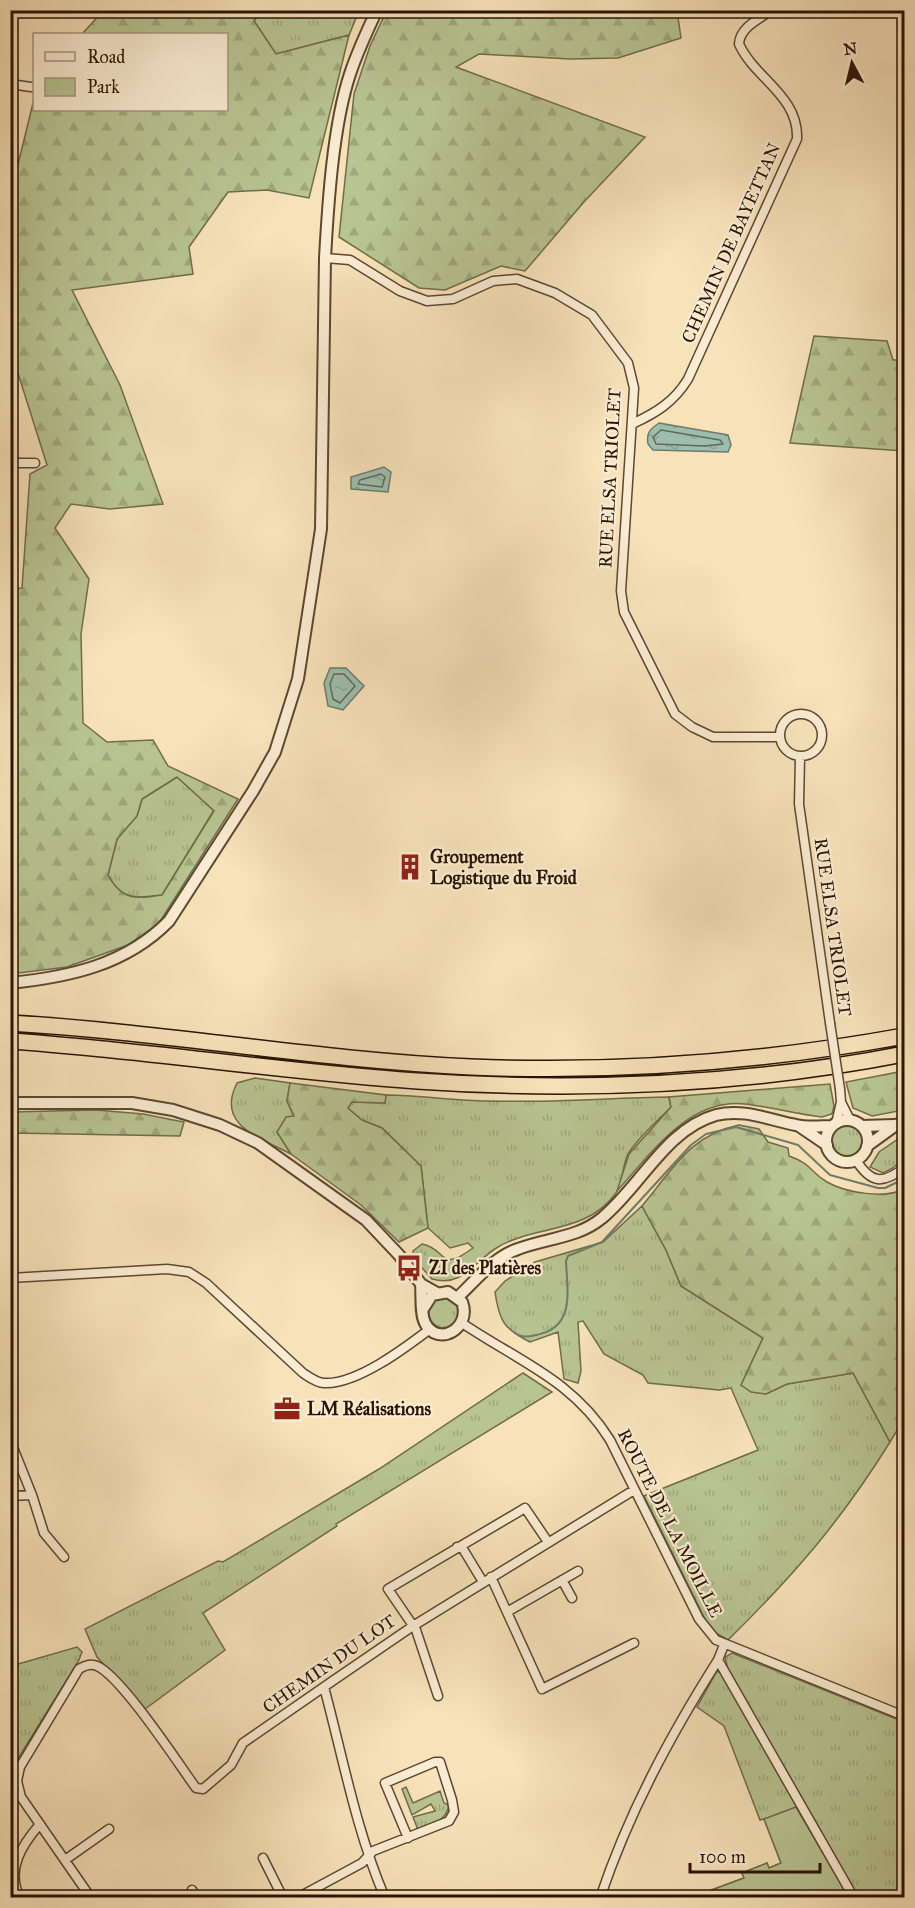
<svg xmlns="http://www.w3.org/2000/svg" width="915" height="1908" viewBox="0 0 915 1908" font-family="'IM FELL Great Primer',serif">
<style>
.grass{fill:url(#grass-tufts);stroke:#706c4a;stroke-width:1.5}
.forest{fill:url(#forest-firs);stroke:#706c4a;stroke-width:1.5;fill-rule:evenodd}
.park{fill:#b8c492;stroke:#706c4a;stroke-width:1.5}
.water{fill:url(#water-ripples);stroke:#6f7a6a;stroke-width:1.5}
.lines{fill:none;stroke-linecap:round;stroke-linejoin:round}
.shore{stroke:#636858;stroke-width:1.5}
.stream{stroke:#6f7a6a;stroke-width:2}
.minor-casing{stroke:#5c4730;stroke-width:11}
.tertiary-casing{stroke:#5c4730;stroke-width:14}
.motorway-casing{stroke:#291302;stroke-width:18}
.minor{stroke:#faecd2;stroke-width:8}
.tertiary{stroke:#faecd2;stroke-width:10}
.motorway{stroke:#f7e2b9;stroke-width:15}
.minor-bridge-casing{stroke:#5c4730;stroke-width:11;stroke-linecap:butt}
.minor-bridge{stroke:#faecd2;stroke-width:8}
.labels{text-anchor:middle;stroke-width:4.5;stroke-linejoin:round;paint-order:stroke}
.street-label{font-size:18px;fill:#291302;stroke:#faecd2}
.poi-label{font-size:18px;font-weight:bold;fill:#291302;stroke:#faecd2;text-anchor:start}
</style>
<defs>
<pattern id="grass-tufts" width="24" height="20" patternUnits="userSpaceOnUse" patternTransform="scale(1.5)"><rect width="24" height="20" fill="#b8c492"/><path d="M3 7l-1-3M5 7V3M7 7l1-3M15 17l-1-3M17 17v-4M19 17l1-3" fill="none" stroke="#9ea87c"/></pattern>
<pattern id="forest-firs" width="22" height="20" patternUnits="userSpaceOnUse" patternTransform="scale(1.5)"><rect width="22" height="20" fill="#b8c492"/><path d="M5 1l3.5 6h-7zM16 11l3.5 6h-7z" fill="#9ea87c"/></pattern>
<pattern id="water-ripples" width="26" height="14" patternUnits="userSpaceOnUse" patternTransform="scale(1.5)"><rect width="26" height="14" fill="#9dbeaf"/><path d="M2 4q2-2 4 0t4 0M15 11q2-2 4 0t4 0" fill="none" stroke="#87a295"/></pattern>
</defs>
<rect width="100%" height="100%" fill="#f7e2b9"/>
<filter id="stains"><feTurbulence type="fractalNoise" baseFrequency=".00333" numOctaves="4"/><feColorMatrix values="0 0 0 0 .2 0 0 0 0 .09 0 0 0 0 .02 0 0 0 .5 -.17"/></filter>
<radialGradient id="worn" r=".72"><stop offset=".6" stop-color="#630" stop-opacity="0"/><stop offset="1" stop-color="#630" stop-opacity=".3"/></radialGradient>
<path class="grass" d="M 260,11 L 359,11 L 349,35 L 276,54 L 254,21 Z
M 177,777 L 214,810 L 162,895 C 135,898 122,901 108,875 L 117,839 L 137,816 L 142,799 Z
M 255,1078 L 290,1083 L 287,1101 L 294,1117 L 277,1132 L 291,1154 C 261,1138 215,1126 237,1083 Z
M 386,1095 C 421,1095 453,1101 488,1101 C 548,1103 608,1098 669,1097 L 671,1107 C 658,1121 638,1137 628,1154 C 622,1166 623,1182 616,1193 C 587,1234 535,1225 498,1247 C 474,1261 463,1288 432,1279 L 414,1259 L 413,1251 L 422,1244 C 448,1249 438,1274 473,1248 L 468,1243 L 450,1248 L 428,1228 L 421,1166 L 382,1128 L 362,1120 L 347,1108 L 352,1102 L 385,1103 Z
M832 1141a15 15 0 1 1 30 0a15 15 0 1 1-30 0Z
M 904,1135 L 904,1157 L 893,1168 L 883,1173 L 870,1167 L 879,1152 Z
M 642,1206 L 666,1250 L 681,1286 L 763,1338 L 741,1385 L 766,1394 L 787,1384 L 853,1373 L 890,1442 C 841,1521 794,1575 728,1640 L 716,1633 L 706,1621 L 644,1496 L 758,1450 L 731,1388 L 719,1390 L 648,1383 L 643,1375 L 604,1354 L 583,1321 L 578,1322 L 581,1371 L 578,1383 L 564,1379 L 558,1332 L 530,1342 C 504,1329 499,1321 495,1292 L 505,1281 L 535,1262 L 603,1242 Z
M429 1313a15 15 0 1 1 30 0a15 15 0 1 1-30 0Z
M 523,1373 L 552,1392 L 336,1524 L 337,1526 L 203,1613 L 225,1650 L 145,1709 L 97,1657 L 85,1629 L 218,1561 L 223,1562 L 379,1469 Z
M 77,1647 L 82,1652 L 79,1660 L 11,1770 L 11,1666 Z
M 732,1653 L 904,1722 L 904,1897 L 858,1897 L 728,1670 L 725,1657 Z
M 717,1671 L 721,1673 L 849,1897 L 690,1898 L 744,1878 L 742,1873 L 767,1863 L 769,1868 L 781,1863 L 764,1819 L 760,1820 L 724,1726 L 697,1707 Z
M 406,1787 L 413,1803 L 440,1791 L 444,1803 L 449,1805 C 446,1822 432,1824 418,1830 L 413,1817 L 435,1811 L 431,1804 L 412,1815 L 402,1789 Z"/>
<path class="forest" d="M 387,10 L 677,11 L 681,38 L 618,58 L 570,59 L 479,54 L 456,67 L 645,137 L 583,203 L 525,271 L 501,266 L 445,290 L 419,288 L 339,237 L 354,94 L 370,46 Z
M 103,11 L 260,11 L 254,21 L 276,54 L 349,35 L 309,198 L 267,190 L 228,192 L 189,247 L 193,274 L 72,290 L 120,385 L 163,504 L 110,509 L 71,504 L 55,528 L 89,579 L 81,634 L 83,723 L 107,742 L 153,740 L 168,766 L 238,799 L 159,923 L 128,945 L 67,967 L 11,974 L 10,707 L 18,673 L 11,673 L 11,589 L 22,588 L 30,474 L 47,465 L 10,348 L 11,193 L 34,99 L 34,110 L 226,110 L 226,34 L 82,34 ZM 177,777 L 214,811 L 162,895 C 136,899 122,901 108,875 L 117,839 L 137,816 L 142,799 Z
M 814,336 L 887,341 L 893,360 L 904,360 L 904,451 L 790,443 Z
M 904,1071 L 904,1110 L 872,1116 L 853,1108 L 846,1082 Z
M 290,1083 L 386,1095 L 385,1103 L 352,1102 L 348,1108 L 362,1120 L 382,1128 L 421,1166 L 428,1228 L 399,1242 L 361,1205 L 291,1154 L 277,1132 L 286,1117 L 294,1116 L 287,1101 Z
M 830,1084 L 834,1106 L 832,1114 L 822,1117 C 796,1114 771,1107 745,1104 C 688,1098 651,1154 617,1191 L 629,1154 L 671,1107 L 669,1097 Z
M 96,1110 L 143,1114 L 184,1122 L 180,1136 L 11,1133 L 11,1112 Z
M 739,1125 L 759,1129 L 768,1142 L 788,1148 L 789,1156 C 812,1164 810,1172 827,1182 C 846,1193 886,1199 904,1189 L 904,1419 L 890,1442 L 853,1373 L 787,1384 L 766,1394 L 751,1392 L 741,1385 L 763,1338 L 681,1286 L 666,1250 L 642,1206 C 673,1169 690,1135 739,1125 Z"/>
<path class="park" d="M 796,1807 L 849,1897 L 690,1898 L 744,1878 L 742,1873 L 767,1863 L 769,1868 L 781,1863 L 764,1819 Z"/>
<path class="water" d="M 659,423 L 728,435 L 731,445 L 728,452 L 653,450 L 648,444 C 646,433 650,429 659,423 Z
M 384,467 L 391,472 L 388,492 L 351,489 L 351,477 Z
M 330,668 L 346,668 L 364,686 L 343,710 L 328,706 L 324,683 Z"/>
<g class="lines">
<path class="shore" d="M 661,430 L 720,440 L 723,444 L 705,446 L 656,444 L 653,437 Z
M 381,474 L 385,477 L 382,487 L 358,484 L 360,480 Z
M 334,674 L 344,674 L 355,686 L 340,703 L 333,699 L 330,684 Z"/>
<path class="stream" d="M 514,1332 C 521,1338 528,1337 536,1335 C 576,1328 567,1290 566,1261 L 568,1256 L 602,1242 L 691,1145 L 706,1134 L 736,1127 L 798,1145 L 830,1175 L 878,1188 L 885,1188 L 904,1179"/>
<g class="minor-casing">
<path id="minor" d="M 10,84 L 31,87
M 325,258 L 350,260 L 400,291 L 427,301 L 453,299 L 493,281 L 517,279 L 555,293 L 592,315 L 628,363 L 634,388 L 621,591 L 624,612 L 675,714 L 692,727 L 713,737 L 780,737
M 632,424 C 656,413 674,402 688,379 L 797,139 C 799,96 755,79 739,44 C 740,27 759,19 772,10
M 10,463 L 35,463
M780 735a21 21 0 1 1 42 0a21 21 0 1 1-42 0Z
M 800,757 L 799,804 L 830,1023
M 841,1102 L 850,1120
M 836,1124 L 841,1102 L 840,1089
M 856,1160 C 871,1184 883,1184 904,1168
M 10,1278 L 167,1269 L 189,1272 L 206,1283 L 303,1373 C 309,1377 317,1383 324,1383 C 356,1385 405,1348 430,1329
M 462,1323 C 518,1361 573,1380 610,1440 L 699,1619 L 716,1640 L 904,1716
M 10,1440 L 32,1495 L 10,1496
M 32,1495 L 44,1533 L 64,1557
M 457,1547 L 463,1549 L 483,1582
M 491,1577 L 542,1689 L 634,1643
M 562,1580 L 572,1598
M 507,1612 L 578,1571
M 724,1645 L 718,1660 L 854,1898
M 324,1687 C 343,1758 356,1830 385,1898
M 438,1696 L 416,1630 L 388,1589 L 525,1508 L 548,1542
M 263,1858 L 283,1898
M 65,1860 L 109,1829
M 192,1890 L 197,1898
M 20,1898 C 6,1870 21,1846 40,1824
M 91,1898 L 21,1797 L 17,1781 L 20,1767 L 79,1669 C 84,1666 91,1663 97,1666 C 121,1676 178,1763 196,1788 L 203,1789 L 231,1765 L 243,1743 L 334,1680 L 413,1626 L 634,1490
M 297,1898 L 362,1863 L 373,1851 L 449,1821 L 454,1812 L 452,1800 L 440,1762 L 435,1762 L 385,1783 L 408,1838
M 600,1898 C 629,1812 670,1736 718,1660"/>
</g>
<g class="tertiary-casing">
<path id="tertiary" d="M 10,983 C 69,977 126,965 169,921 L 253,791 L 275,752 L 298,679 L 321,529 L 325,258 C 328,204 333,125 350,74 C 357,53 367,31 377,10
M 10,1103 L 132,1103 L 173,1110 L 220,1125 L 258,1143 L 366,1220 L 399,1255 L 421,1284 L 437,1293
M826 1141a21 21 0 1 1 42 0a21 21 0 1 1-42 0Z
M 799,1126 L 827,1145
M 862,1126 L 895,1125
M 867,1146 L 896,1125 L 904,1122
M 421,1284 C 422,1296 420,1313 425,1323 C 438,1348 472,1328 462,1302 L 448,1292 L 432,1295 L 423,1309
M 458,1297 C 476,1280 494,1257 518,1249 C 547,1238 578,1238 602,1218 C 640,1187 666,1129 716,1115 C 744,1108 769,1120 796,1125 C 808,1128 821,1126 832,1126"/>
</g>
<g class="motorway-casing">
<path id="motorway" d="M 10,1023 C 164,1032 317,1060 471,1067 C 616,1073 761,1062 904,1036
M 10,1041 C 146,1050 281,1072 417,1081 C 579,1092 745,1085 904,1054"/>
</g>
<use href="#minor" class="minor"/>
<use href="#tertiary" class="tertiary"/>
<use href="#motorway" class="motorway"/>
<g class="minor-bridge-casing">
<path id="minor-bridge" d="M 830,1023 L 840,1089"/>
</g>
<use href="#minor-bridge" class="minor-bridge"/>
</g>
<defs>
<g id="building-bare" transform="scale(2.07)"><path d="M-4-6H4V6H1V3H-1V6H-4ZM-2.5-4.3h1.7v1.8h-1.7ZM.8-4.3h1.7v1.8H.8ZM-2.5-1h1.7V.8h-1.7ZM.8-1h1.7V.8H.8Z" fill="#8f2418" stroke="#faecd2" stroke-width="2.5" paint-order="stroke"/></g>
<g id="bus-bare" transform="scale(2.07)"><path d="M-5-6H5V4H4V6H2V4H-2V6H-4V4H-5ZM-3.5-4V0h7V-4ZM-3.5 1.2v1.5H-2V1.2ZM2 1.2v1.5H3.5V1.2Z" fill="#8f2418" stroke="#faecd2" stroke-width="2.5" paint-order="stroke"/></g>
<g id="office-bare" transform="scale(2.07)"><path d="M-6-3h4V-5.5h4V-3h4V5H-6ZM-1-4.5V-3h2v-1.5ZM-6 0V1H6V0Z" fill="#8f2418" stroke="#faecd2" stroke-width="2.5" paint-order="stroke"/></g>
</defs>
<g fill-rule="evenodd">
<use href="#building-bare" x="410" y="867"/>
<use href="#bus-bare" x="409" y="1268"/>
<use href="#office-bare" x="287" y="1409"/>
</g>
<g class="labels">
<g class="street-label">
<text transform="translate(731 243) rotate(-66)" y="6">CHEMIN DE BAYETTAN</text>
<text transform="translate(610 478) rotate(-87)" y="6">RUE ELSA TRIOLET</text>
<text transform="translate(833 927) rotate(82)" y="6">RUE ELSA TRIOLET</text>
<text transform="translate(670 1523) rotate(63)" y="6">ROUTE DE LA MOILLE</text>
<text transform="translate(329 1664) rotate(-35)" y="6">CHEMIN DU LOT</text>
</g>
<g class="poi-label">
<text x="430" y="863">Groupement<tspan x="430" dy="21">Logistique du Froid</tspan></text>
<text x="429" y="1274">ZI des Platières</text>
<text x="307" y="1415">LM Réalisations</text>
</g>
</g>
<rect width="915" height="1908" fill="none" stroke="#f7e2b9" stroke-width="36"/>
<rect x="12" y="12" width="891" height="1884" fill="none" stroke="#291302" stroke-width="3"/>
<rect x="18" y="18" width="879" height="1872" fill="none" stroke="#291302" stroke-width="1.5"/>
<rect x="33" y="33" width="195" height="78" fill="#faecd2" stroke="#a6957f" stroke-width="1.5"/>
<rect x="45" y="52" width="30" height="9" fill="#faecd2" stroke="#a6957f" stroke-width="1.5"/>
<text x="87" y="63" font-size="18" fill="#291302">Road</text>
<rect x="45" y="78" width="30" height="18" fill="#b8c492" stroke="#a6957f" stroke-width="1.5"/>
<text x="87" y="93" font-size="18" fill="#291302">Park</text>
<g transform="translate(852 63) rotate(353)" stroke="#faecd2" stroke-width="4.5" paint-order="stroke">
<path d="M0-4.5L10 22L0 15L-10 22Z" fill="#291302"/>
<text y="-9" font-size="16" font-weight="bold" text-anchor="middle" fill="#291302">N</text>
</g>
<path d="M690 1863v9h130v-9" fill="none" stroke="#291302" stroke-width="3"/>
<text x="699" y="1863" font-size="18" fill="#291302" stroke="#faecd2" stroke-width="4.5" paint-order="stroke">100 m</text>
<rect width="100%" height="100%" filter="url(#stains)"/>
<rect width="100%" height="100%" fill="url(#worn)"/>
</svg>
